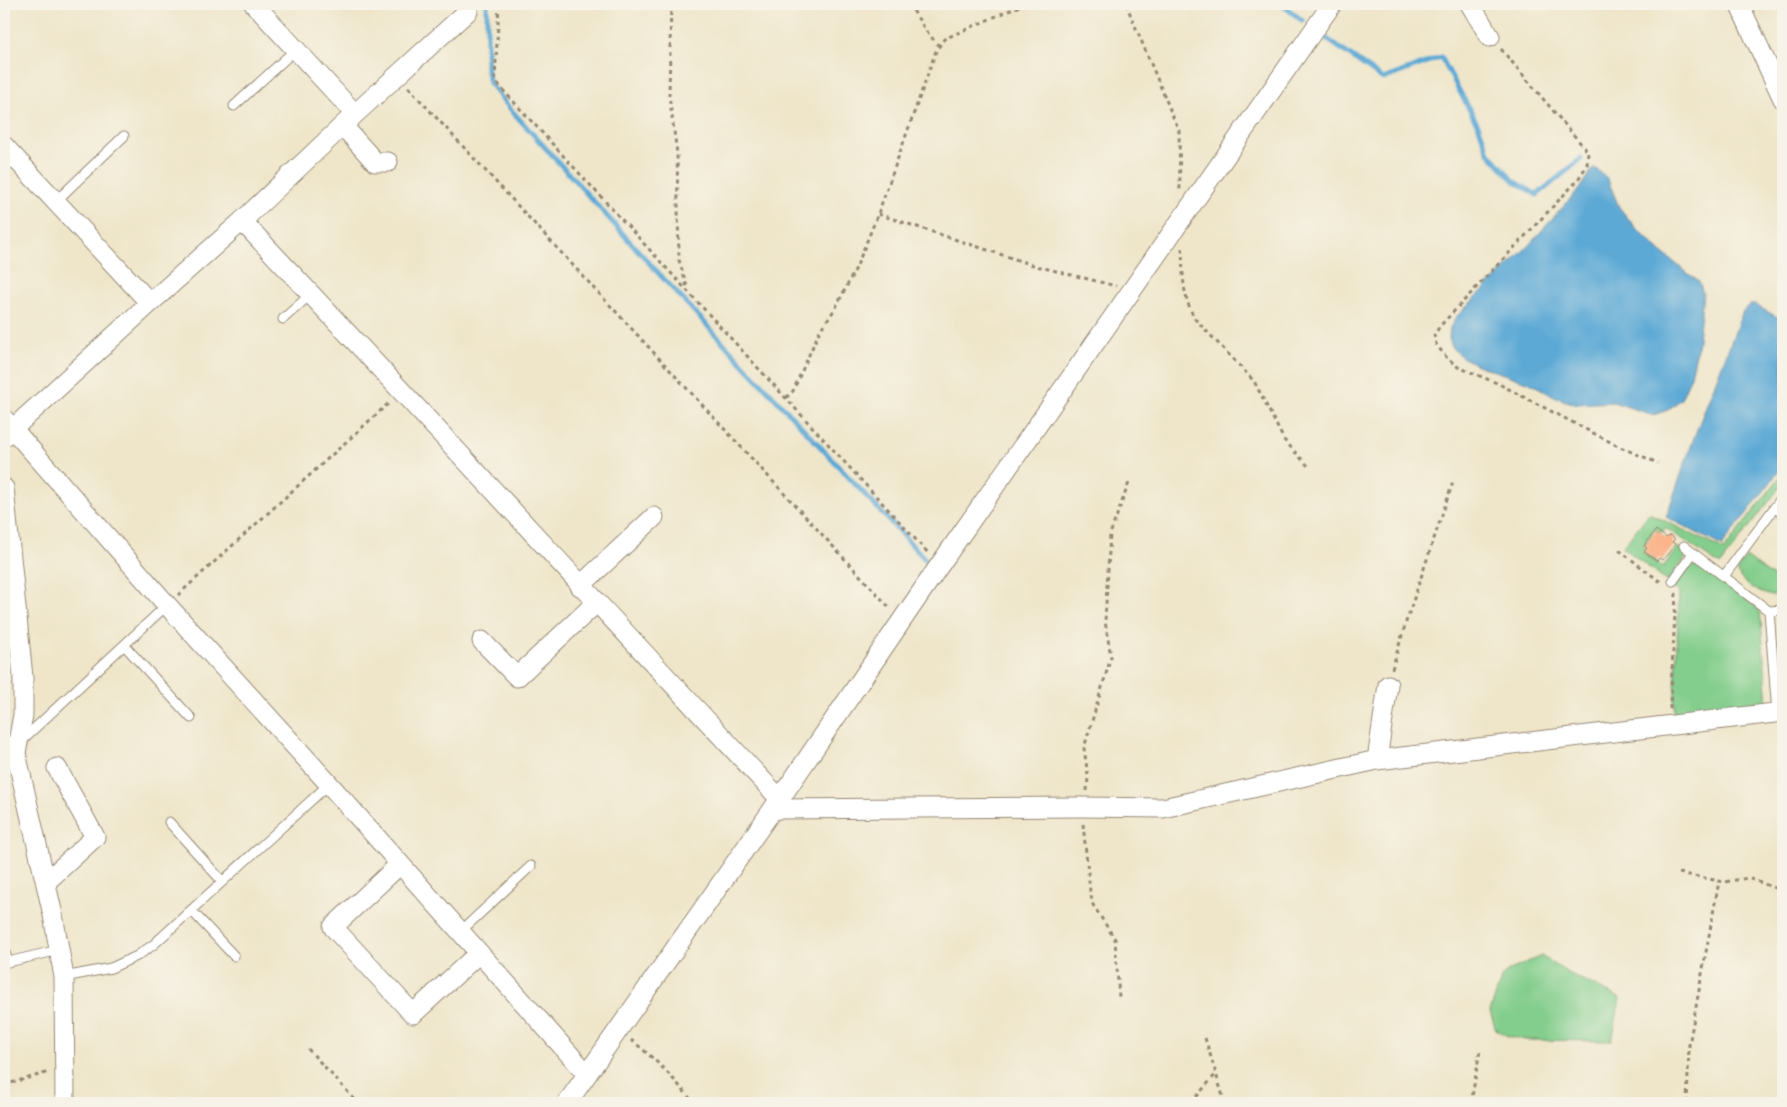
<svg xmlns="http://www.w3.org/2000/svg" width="1787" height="1107" viewBox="0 0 1787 1107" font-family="Sriracha,sans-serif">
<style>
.green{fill:#83ce8c;stroke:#5f7c55}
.water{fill:#5ba9d5;stroke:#4b6a7a}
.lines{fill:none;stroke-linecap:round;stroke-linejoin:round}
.stream{stroke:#5ba9d5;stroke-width:5}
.building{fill:#fbad81}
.service-casing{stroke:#958874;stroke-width:11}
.minor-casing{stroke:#958874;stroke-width:21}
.path{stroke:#958874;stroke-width:3;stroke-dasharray:4 4;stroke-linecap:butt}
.service{stroke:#fff;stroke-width:9}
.minor{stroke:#fff;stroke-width:19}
</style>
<rect width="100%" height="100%" fill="#f7f3e8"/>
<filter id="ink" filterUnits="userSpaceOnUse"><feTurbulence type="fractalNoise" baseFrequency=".02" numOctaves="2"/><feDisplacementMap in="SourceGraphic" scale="10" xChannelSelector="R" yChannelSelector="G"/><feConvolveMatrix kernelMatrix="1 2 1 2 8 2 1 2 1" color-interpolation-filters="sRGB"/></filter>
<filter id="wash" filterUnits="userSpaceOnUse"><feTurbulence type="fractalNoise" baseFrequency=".0096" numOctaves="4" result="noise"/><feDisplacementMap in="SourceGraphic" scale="20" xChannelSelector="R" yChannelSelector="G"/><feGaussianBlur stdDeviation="1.12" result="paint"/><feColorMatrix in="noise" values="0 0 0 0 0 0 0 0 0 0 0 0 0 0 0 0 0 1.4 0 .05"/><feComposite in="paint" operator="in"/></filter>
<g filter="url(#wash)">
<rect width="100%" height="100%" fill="#efe6ca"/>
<path class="green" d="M 1783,473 L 1783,483 L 1720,565 L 1666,528 L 1661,533 L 1655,529 L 1643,546 L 1646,549 L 1643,552 L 1663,567 L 1678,547 L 1688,555 L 1667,582 L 1623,547 L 1649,513 L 1724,550 Z
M 1746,557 L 1783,584 L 1780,592 L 1773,596 C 1763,595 1738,583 1738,571 C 1738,566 1744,561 1746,557 Z
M 1692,559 L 1760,610 L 1768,703 L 1694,711 L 1674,716 L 1679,592 L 1672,587 Z
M 1541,956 L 1568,973 L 1620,998 L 1612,1041 L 1525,1040 L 1508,1036 L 1496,1030 L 1490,1012 L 1502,976 L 1510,970 Z"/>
<path class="water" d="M 1595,168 L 1607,178 L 1619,207 L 1635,227 L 1661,252 L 1699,282 L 1703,293 L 1697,349 L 1691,376 L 1681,399 L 1668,410 L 1653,415 L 1613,402 L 1576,404 L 1560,399 L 1530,383 L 1477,365 L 1462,357 L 1452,348 L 1449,338 L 1450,328 L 1456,317 L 1529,245 L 1579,189 L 1591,171 Z
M 1749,305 L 1755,305 L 1783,320 L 1783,466 L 1722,546 L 1666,517 L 1696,432 L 1743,311 Z"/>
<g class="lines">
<path class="stream" d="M 487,4 L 487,72 L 490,84 L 513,112 L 661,276 L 926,560
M 1281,4 L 1303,21
M 1327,39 L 1383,79 L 1441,57 L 1479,127 L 1488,152 L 1513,180 L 1537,195 L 1581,159"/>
</g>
<g id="blocks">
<path class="building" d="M 1656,530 L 1667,538 L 1670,535 L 1675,539 L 1672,542 L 1675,544 L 1663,560 L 1659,558 L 1657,561 L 1644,552 L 1647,548 L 1644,546 Z"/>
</g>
</g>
<g filter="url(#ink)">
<use href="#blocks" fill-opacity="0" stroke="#958874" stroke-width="1"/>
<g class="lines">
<g class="service-casing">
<path id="service" d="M 234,106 L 296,49
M 56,201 L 124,136
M 283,319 L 311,294
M 1775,508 L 1783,514
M 1684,546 L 1769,611
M 1724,576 L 1783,496
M 1673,581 L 1693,553
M 124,645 L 191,718
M 1777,713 L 1769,611 L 1783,610
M 22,740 L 167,605
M 169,822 L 222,881
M 191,910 L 234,956
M 460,932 L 531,866
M 4,949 L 8,962 L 59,950
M 64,977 L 111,968 L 137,956 L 153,945 L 329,784"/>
</g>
<g class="minor-casing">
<path id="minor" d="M 254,4 L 355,114
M 1470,4 L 1490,37
M 1739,4 L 1783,99
M 343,126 L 375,162 L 388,162
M 4,146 L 150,303
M 242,221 C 423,412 600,607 780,799
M 4,419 L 167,605 L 329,784 L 587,1074
M 5,436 L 150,303 L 242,221 L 355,114 L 468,11 L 468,4
M 4,488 L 23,677 L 23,715 L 16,753 L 53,915 L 64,977 L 65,1103
M 580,586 L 654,517
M 482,641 L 517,677 L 596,603
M 1377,760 L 1388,685
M 773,809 L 1081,807 L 1163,808 L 1377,760 L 1783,712
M 400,864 L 333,927 L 413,1014 L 479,953
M 46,882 L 95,837 L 57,768
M 567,1103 L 773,809 L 939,566 L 1332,4"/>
</g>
<path class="path" d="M 499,4 L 495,79 L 501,88 L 929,554
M 671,4 L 669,95 L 677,153 L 679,260 L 688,290
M 909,4 L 926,31 L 939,46
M 1126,4 L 1179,131 L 1180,191
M 1501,49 L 1588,152 L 1587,165 L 1577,181 L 1440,326 L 1434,335 L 1436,344 L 1446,357 L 1458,367 L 1497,383 L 1620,447 L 1658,463
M 408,87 L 891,609
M 878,214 L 1036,266 L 1116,286
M 1182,248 C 1183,274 1182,296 1195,319 L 1254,381 L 1284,440 L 1309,467
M 786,398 L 793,391 L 820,330 L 835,309 L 856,268 L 878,214 L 936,51 L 944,39 L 1024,4
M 1619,550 L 1662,583
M 178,595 L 390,402
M 1392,669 L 1406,622 L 1453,482
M 1670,709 L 1676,594 L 1675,593
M 1781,777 L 1783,728
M 1087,791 L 1088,776 L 1084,748 L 1111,657 L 1105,621 L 1110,534 L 1130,480
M 1083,824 L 1090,891 L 1093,905 L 1115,939 L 1119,998
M 1679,873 L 1724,882 L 1748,878 L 1783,891
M 1205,1038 L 1225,1103
M 631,1040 C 655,1058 675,1080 694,1103
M 308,1049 L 358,1103
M 4,1085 L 49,1072
M 1191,1103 L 1216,1074
M 1471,1103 L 1480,1050
M 1687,1103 L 1689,1045 L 1719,881"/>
<use href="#service" class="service"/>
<use href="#minor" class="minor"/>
</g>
</g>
<rect width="1787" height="1107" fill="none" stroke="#f7f3e8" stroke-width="20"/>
</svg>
